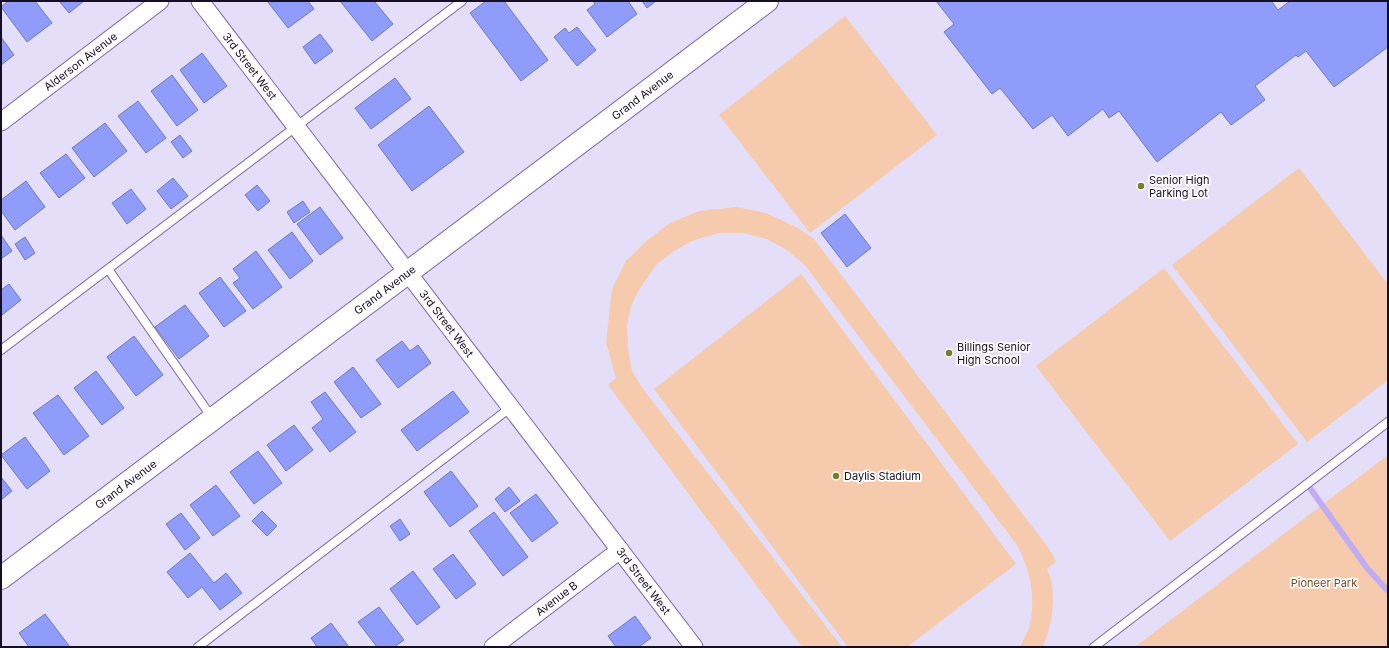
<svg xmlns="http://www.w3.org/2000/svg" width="1389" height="648" viewBox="0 0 1389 648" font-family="Inter,sans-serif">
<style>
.green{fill:#f6caac}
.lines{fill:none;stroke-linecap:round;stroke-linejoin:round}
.stream{stroke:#bfacf3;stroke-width:6}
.building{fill:#8f9cf9;stroke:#717ab7}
.service-casing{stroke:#7968a4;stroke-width:10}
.minor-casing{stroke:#7968a4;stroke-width:19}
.primary-casing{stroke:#7968a4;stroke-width:24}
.service{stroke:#fff;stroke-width:8}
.minor{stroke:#fff;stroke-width:17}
.primary{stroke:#fff;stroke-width:22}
.poi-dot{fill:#747f2b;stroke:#fff;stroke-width:1.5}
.labels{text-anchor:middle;stroke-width:3.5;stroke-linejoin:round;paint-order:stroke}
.street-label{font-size:11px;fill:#150e25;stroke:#fff}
.poi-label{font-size:11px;fill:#150e25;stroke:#fff;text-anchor:start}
.park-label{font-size:11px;fill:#774926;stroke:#fff}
</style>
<rect width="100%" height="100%" fill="#e4def9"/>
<path class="green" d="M 845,16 L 937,135 L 810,233 L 719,115 Z
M 1299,168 L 1388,284 L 1388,380 L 1307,442 L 1172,265 Z
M 736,207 L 766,213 L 796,227 L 814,239 L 1047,546 L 1056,561 L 1047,569 C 1049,574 1051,580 1052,585 C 1055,604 1051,629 1043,647 L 1020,647 C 1023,640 1028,632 1030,624 C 1036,596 1030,570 1017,545 L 804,264 L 785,249 L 767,239 L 743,233 L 718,233 L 692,241 L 674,251 L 657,264 L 640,288 L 631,306 L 627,325 L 628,349 L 632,371 L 643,389 L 842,647 L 802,647 L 608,385 L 616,378 L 606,342 L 612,289 L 626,261 L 646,241 L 670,223 L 699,211 Z
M 1164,268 L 1298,444 L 1170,541 L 1036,366 Z
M 801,274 L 1016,564 L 907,647 L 848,647 L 654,389 Z
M 1388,455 L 1388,647 L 1135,647 Z"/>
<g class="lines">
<path class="stream" d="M 1307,484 L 1367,568 L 1388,591"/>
</g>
<path class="building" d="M 8,1 L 35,1 L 52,23 L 27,42 L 1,7 Z
M 59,1 L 84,1 L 69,13 Z
M 267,1 L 308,1 L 314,9 L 288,28 Z
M 340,1 L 374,1 L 393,24 L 372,41 Z
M 486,1 L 504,1 L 548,60 L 521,81 L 470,13 Z
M 593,1 L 628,1 L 637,14 L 607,37 L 587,10 L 595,4 Z
M 642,1 L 656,1 L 647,8 Z
M 936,1 L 1272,1 L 1272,2 L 1278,10 L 1290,1 L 1388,1 L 1388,47 L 1334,87 L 1306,51 L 1298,57 L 1296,55 L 1255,86 L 1265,100 L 1231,125 L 1221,112 L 1157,162 L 1119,111 L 1109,118 L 1103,109 L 1068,136 L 1052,115 L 1033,129 L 1000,88 L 992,94 L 944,32 L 954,24 Z
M 577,27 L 596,50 L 577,66 L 554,37 L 565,28 L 569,33 Z
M 320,34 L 333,51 L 315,64 L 303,47 Z
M 1,37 L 14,55 L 1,65 Z
M 202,53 L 227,86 L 204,103 L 180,70 Z
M 172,75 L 198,110 L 177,126 L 151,91 Z
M 395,78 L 411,99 L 371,129 L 355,108 Z
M 138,101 L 166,138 L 146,153 L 118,116 Z
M 429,106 L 464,152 L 412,191 L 378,145 Z
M 105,123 L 127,151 L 94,177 L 72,148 Z
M 180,135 L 192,151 L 183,158 L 171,142 Z
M 66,154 L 85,178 L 59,198 L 40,173 Z
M 173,178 L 188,196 L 171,209 L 157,191 Z
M 26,181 L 45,207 L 15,230 L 1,211 L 1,200 Z
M 257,185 L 270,201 L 258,211 L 245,195 Z
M 131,189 L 146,209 L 127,224 L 112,203 Z
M 303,201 L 310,212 L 294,223 L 287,212 Z
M 320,207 L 343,238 L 320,255 L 297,224 Z
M 845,214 L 871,248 L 847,267 L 821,233 Z
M 292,232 L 313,261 L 290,279 L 268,250 Z
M 1,235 L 12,251 L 1,259 Z
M 25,237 L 35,253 L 25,260 L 15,244 Z
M 256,251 L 282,287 L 253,309 L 233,283 L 240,278 L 233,269 Z
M 220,277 L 246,311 L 224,327 L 199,293 Z
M 9,284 L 21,300 L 2,315 L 1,313 L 1,290 Z
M 185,305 L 209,336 L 179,359 L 155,327 Z
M 134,336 L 163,375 L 136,396 L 107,357 Z
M 402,341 L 410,351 L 418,345 L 431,363 L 398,388 L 376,360 Z
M 353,367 L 381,404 L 361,418 L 334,382 Z
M 96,371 L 124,408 L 102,425 L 74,388 Z
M 453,391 L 469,412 L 417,451 L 401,430 Z
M 325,392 L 356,432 L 330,452 L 312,428 L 323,419 L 311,402 Z
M 58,395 L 89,436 L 64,455 L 33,413 Z
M 294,425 L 313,450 L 286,471 L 267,445 Z
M 25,437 L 50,471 L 27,489 L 1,455 Z
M 258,451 L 282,483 L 254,504 L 230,472 Z
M 451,471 L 478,506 L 450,527 L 424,492 Z
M 1,477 L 12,491 L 1,500 Z
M 216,485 L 240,516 L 213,536 L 190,505 Z
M 509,487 L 520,501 L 505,512 L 495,499 Z
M 536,494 L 558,523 L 532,542 L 510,513 Z
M 262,511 L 277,526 L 267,536 L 252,521 Z
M 494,512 L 528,557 L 503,576 L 469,531 Z
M 181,513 L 200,538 L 185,550 L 166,524 Z
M 400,519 L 410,534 L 400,541 L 390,526 Z
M 190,553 L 214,583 L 226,573 L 242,593 L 220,610 L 202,587 L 188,598 L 167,572 Z
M 453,554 L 476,584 L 456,599 L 433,569 Z
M 413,571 L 440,607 L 417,625 L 390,589 Z
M 379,607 L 404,640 L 394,647 L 377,647 L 358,622 Z
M 45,614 L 70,647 L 29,647 L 19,633 Z
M 635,616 L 651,638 L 639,647 L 616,647 L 608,636 Z
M 331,623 L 349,647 L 317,647 L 311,638 Z"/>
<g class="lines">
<g class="service-casing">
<path id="service" d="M 108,269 L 213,419
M 1,350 L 462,1
M 198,647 L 510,408
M 1094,647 L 1388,422"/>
</g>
<g class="minor-casing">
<g id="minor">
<path id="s1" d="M 200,1 L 694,647"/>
<path id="s2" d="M 1,122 L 160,1"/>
<path id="s3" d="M 493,647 L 620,550"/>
</g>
</g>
<g class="primary-casing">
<g id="primary">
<path id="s4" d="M 1,578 L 390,286 L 767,1"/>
</g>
</g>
<use href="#service" class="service"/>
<use href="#minor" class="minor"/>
<use href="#primary" class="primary"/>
</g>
<g class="poi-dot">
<circle cx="1141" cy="186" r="4"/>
<circle cx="949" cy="353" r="4"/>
<circle cx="836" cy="476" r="4"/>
</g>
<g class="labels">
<g class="street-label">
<text dy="4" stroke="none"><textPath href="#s2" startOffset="100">Alderson Avenue</textPath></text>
<text dy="4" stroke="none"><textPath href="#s1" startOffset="82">3rd Street West</textPath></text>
<text dy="4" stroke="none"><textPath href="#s4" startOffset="803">Grand Avenue</textPath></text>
<text dy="4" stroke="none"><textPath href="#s4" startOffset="480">Grand Avenue</textPath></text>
<text dy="4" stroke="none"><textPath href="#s1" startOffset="406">3rd Street West</textPath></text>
<text dy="4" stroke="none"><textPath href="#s4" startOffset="156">Grand Avenue</textPath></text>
<text dy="4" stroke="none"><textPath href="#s1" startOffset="730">3rd Street West</textPath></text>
<text dy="4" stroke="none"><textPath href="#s3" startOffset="80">Avenue B</textPath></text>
</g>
<g class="poi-label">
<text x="1149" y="184">Senior High<tspan x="1149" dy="13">Parking Lot</tspan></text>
<text x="957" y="351">Billings Senior<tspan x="957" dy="13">High School</tspan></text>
<text x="844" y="480">Daylis Stadium</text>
</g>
<g class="park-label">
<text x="1324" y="587">Pioneer Park</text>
</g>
</g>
<rect width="1389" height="648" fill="none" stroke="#150e25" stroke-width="4"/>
</svg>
